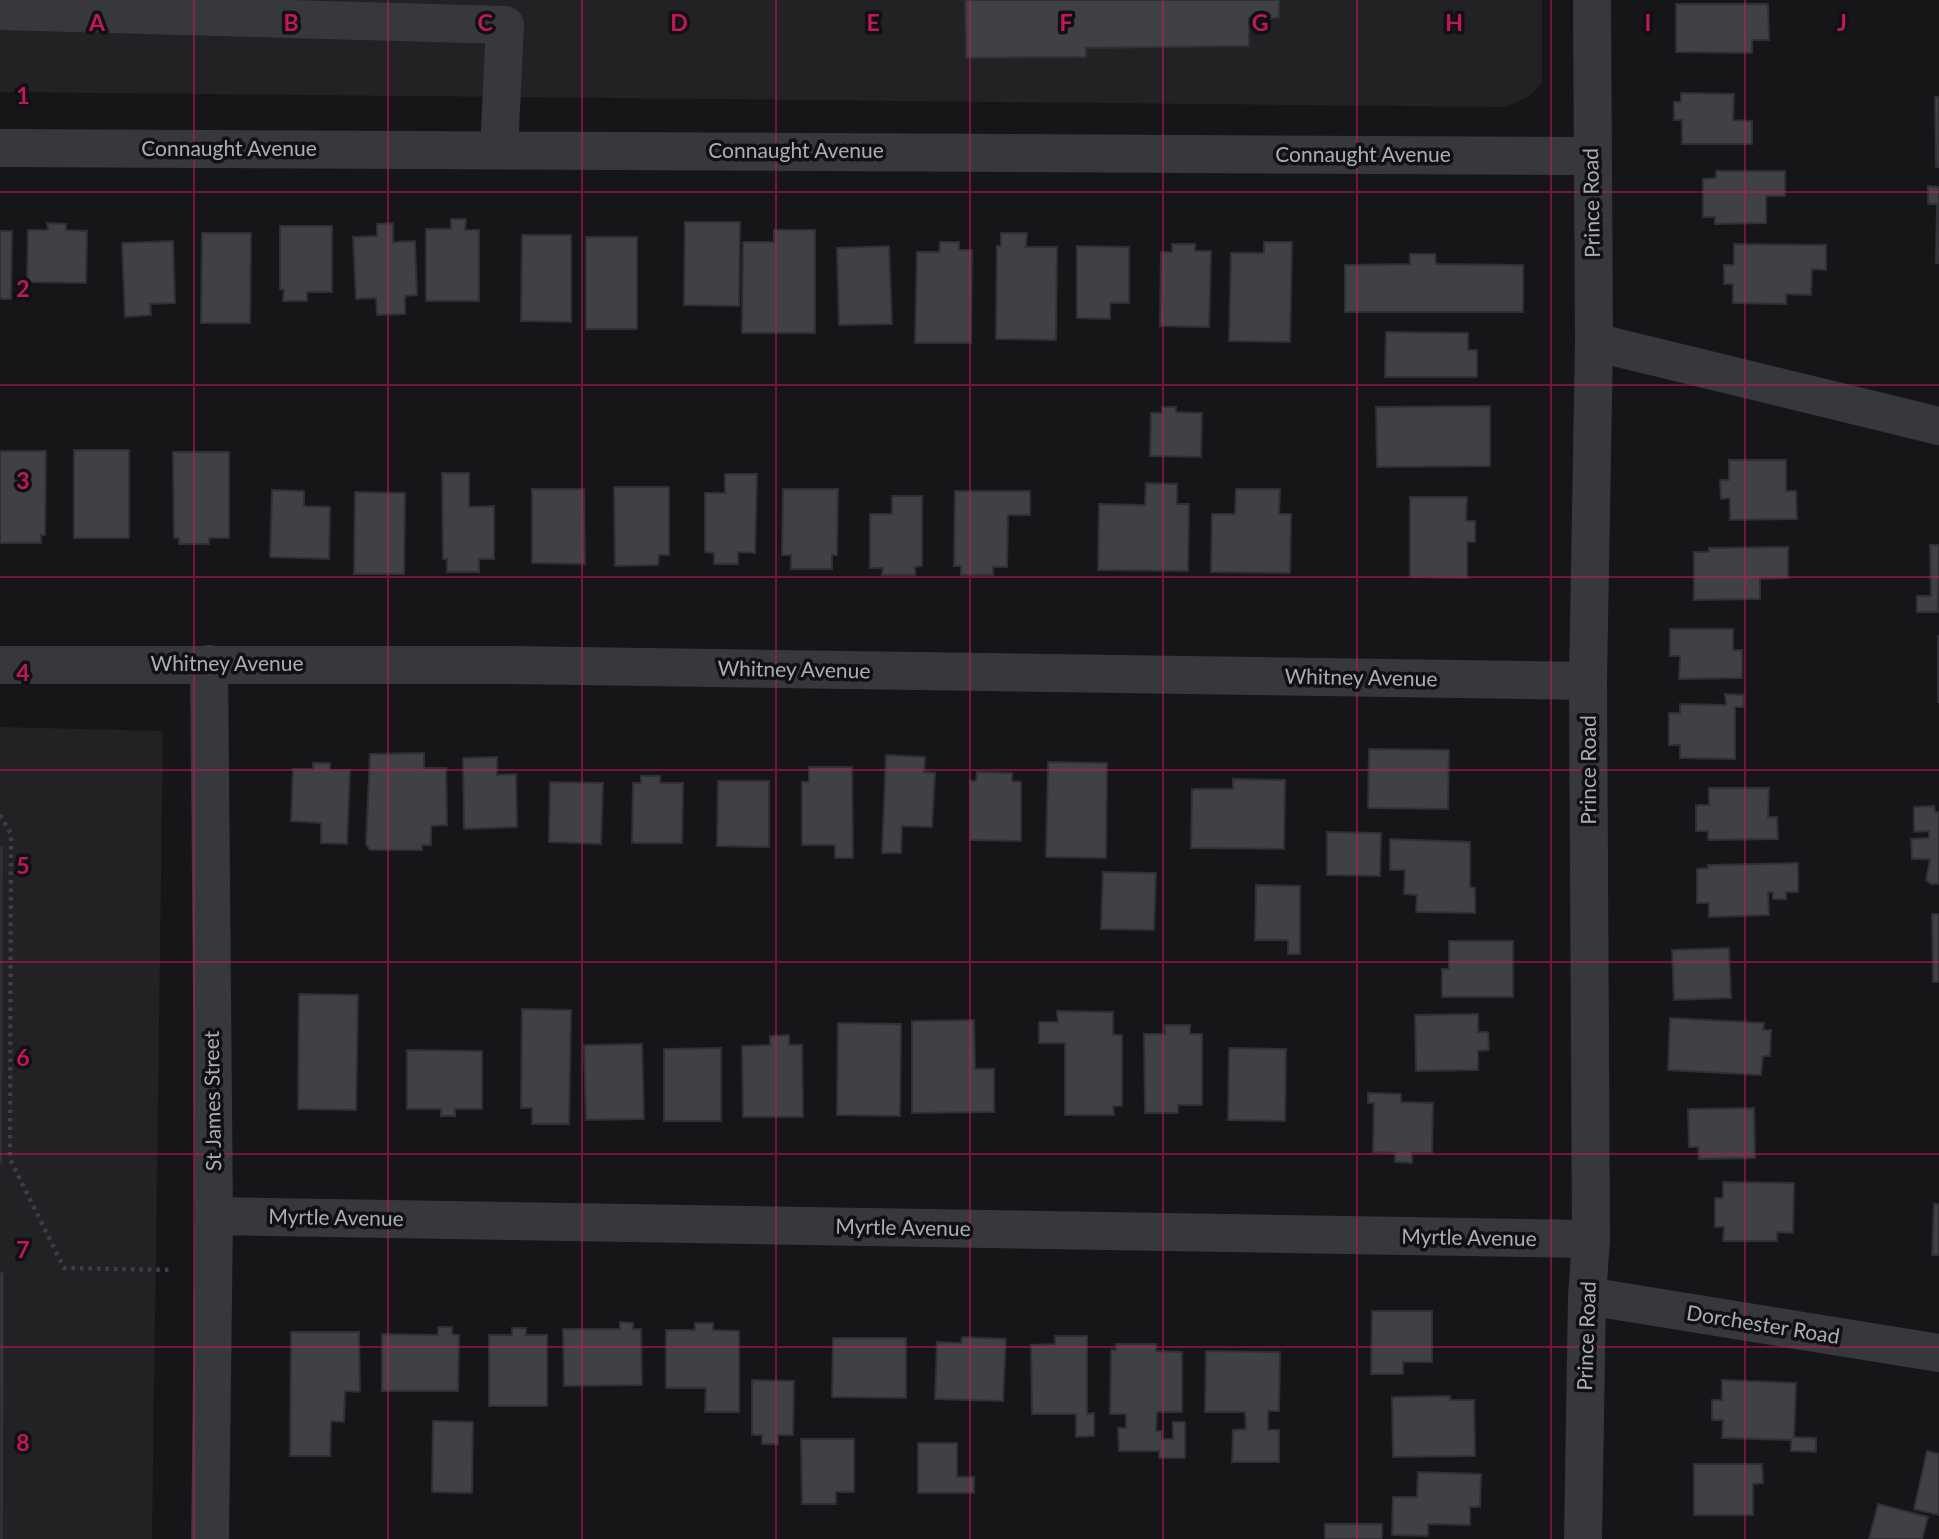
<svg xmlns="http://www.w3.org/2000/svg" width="1939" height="1539" viewBox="0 0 1939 1539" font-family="Lato,sans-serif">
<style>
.built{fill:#222225}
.building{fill:#404145;stroke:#303034;stroke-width:2}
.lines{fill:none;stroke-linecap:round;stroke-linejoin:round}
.path{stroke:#3d3f44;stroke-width:4.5;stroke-dasharray:3.5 5;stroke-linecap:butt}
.minor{stroke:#37383d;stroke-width:38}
.grid{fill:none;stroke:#c2185b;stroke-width:2;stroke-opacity:0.55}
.labels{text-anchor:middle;stroke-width:7;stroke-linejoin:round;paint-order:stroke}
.street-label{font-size:21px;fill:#a8adb8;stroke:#111113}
.grid-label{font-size:23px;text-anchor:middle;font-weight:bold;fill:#c2185b;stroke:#111113;stroke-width:7;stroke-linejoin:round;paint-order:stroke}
</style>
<rect width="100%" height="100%" fill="#161618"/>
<path class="built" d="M 0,0 L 1542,0 L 1542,83 L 1530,96 L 1506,107 L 0,92 Z
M 0,727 L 163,731 L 152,1539 L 0,1539 Z"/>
<path class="building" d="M 965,0 L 1279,0 L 1279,18 L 1249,18 L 1249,46 L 1086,48 L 1086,57 L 966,58 Z
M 1676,4 L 1768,4 L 1769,40 L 1752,40 L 1752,53 L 1676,52 Z
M 1681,93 L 1734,94 L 1733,120 L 1752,121 L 1752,144 L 1682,144 L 1682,120 L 1674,120 L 1674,102 L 1681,102 Z
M 1935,97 L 1939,97 L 1939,167 L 1936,167 Z
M 1716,171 L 1785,171 L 1785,196 L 1766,196 L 1766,223 L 1715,224 L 1715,217 L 1703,217 L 1703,179 L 1716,178 Z
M 1928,186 L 1939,187 L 1939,263 L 1936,263 L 1937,204 L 1928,204 Z
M 451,219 L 466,219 L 465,230 L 479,230 L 479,301 L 426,301 L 426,229 L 451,229 Z
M 685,222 L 740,222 L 739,306 L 684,305 Z
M 47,223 L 66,224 L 66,230 L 87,231 L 86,283 L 27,282 L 28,230 L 48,230 Z
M 393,223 L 393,242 L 415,241 L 417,295 L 405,296 L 405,314 L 377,315 L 376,298 L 356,299 L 353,237 L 377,236 L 377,224 Z
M 280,226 L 332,226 L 332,292 L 307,292 L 307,301 L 283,301 L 284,290 L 280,289 Z
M 774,230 L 815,230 L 815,333 L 742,333 L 743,242 L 774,242 Z
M 0,231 L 12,231 L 11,299 L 0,299 Z
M 202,233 L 251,233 L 250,323 L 201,323 Z
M 1001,233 L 1027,233 L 1026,247 L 1057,247 L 1056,340 L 996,339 L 997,246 L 1001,246 Z
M 522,235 L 571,235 L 571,322 L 521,321 Z
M 586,237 L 637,237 L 637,329 L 586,329 Z
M 173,241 L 175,303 L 150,304 L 151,315 L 125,317 L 122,243 Z
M 940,242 L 959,242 L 959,250 L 972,250 L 971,343 L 915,343 L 917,252 L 939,252 Z
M 1264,242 L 1292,242 L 1290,342 L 1229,341 L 1231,253 L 1264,253 Z
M 1172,244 L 1195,244 L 1195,251 L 1211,251 L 1209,327 L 1160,326 L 1161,252 L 1172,252 Z
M 1734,244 L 1826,245 L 1826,270 L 1812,269 L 1811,295 L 1786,294 L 1786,304 L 1733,303 L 1733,284 L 1724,284 L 1724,265 L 1734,265 Z
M 889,246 L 892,324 L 839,325 L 837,248 Z
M 1077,246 L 1129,247 L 1129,303 L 1110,303 L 1110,319 L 1077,318 Z
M 1410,254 L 1435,254 L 1436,264 L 1523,265 L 1523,312 L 1345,312 L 1345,265 L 1410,264 Z
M 1386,332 L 1468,333 L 1468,350 L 1477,350 L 1477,377 L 1385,377 Z
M 1490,406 L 1490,466 L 1377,467 L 1376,407 Z
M 1162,407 L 1176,407 L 1176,412 L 1202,413 L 1201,457 L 1150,456 L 1151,413 L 1162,413 Z
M 74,450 L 129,450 L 129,538 L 74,538 Z
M 0,451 L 46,451 L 45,535 L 41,535 L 41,543 L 0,543 Z
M 173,452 L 229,452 L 229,538 L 209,538 L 209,544 L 179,544 L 179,538 L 174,538 Z
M 1729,460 L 1786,460 L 1786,491 L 1796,491 L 1797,519 L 1730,520 L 1730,498 L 1721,499 L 1720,480 L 1729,480 Z
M 442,473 L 469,473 L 469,507 L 494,506 L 494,559 L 479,559 L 479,572 L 447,572 L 447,559 L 443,559 Z
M 725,474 L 757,474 L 755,553 L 738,552 L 738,564 L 714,564 L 714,553 L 705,552 L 705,493 L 725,493 Z
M 1146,483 L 1177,484 L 1177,504 L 1189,504 L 1188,571 L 1098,570 L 1099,504 L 1145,505 Z
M 614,487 L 669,487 L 669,555 L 659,555 L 658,565 L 615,566 Z
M 532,489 L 584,489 L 585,564 L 532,563 Z
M 783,489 L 838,489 L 837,555 L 832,555 L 832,569 L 791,569 L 791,555 L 782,555 Z
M 1236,489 L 1280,489 L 1279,514 L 1291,514 L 1290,573 L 1211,572 L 1212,514 L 1235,514 Z
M 272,490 L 304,491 L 304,506 L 330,507 L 329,559 L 270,557 Z
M 955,491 L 1030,491 L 1030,515 L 1008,515 L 1007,567 L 993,567 L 993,575 L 961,575 L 961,566 L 954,566 Z
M 355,492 L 405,493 L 404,574 L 354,574 Z
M 892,496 L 922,496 L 922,566 L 915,567 L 915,575 L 882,575 L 883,568 L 870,568 L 870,514 L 892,514 Z
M 1410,497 L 1467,497 L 1466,521 L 1475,521 L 1475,542 L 1467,542 L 1467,578 L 1410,577 Z
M 1930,545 L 1939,545 L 1938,612 L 1917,612 L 1917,596 L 1931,596 Z
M 1788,547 L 1788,578 L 1760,579 L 1760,599 L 1694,600 L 1694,552 L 1709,552 L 1709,548 Z
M 1670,629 L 1733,629 L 1733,650 L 1742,650 L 1742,678 L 1679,679 L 1680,656 L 1670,656 Z
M 1938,636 L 1939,636 L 1939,702 L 1938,702 Z
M 1725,694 L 1744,695 L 1743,707 L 1735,707 L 1735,759 L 1680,758 L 1680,745 L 1669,745 L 1669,713 L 1680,713 L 1680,704 L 1726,705 Z
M 1369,749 L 1449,750 L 1448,809 L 1368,808 Z
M 424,753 L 424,768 L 446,768 L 447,825 L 431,826 L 431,845 L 422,845 L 422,850 L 370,850 L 366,844 L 370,754 Z
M 886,755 L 925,757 L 924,772 L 935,773 L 932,827 L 902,826 L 901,853 L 882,853 Z
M 497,757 L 497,775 L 516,774 L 517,827 L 464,829 L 463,758 Z
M 1048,762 L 1107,763 L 1106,858 L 1046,857 Z
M 313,763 L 330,763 L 330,770 L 350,770 L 347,844 L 321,843 L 321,823 L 291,821 L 293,769 L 313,769 Z
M 809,767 L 852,767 L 853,858 L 835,858 L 835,845 L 802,845 L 802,782 L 809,782 Z
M 977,772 L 1012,773 L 1012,781 L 1021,782 L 1021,841 L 970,840 L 970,781 L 976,781 Z
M 641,776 L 660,776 L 660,783 L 683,783 L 682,843 L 632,843 L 633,783 L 641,783 Z
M 1233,779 L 1285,780 L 1284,849 L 1191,848 L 1192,789 L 1233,789 Z
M 718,781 L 769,781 L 769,847 L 717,846 Z
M 550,782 L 603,783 L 601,844 L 549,842 Z
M 1709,788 L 1769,788 L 1768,817 L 1777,817 L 1778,839 L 1708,840 L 1708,831 L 1696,831 L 1696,805 L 1709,805 Z
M 1934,806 L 1935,812 L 1939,812 L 1939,884 L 1931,884 L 1926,880 L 1930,859 L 1912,859 L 1911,839 L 1929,838 L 1929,831 L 1914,832 L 1914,807 Z
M 1327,832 L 1381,833 L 1380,876 L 1327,875 Z
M 1390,839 L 1470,842 L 1470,887 L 1475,888 L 1475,913 L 1416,912 L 1417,895 L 1404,894 L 1405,870 L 1390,870 Z
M 0,847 L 2,847 L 1,1163 L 0,1163 Z
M 1798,863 L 1798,892 L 1786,892 L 1786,899 L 1773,899 L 1773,892 L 1768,892 L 1769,915 L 1709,917 L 1709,903 L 1697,903 L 1697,869 L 1708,868 L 1708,865 Z
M 1103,872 L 1156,873 L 1154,930 L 1101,929 Z
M 1256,885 L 1300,886 L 1300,954 L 1288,954 L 1288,940 L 1255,940 Z
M 1932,914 L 1939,914 L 1939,982 L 1933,982 Z
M 1449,941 L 1513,941 L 1513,997 L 1442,997 L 1442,969 L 1449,969 Z
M 1729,948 L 1731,998 L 1674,1000 L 1672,950 Z
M 299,994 L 358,995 L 356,1110 L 298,1109 Z
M 522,1009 L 571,1010 L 569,1124 L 532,1124 L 532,1108 L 521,1108 Z
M 1057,1011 L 1113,1012 L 1113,1035 L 1122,1035 L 1122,1106 L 1113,1106 L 1114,1115 L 1065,1115 L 1065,1043 L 1039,1043 L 1039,1022 L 1058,1022 Z
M 1478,1014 L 1478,1032 L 1488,1032 L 1489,1050 L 1478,1051 L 1478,1070 L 1416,1071 L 1415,1015 Z
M 1670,1018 L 1764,1023 L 1763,1030 L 1771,1030 L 1770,1056 L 1763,1056 L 1761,1075 L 1668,1070 Z
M 974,1020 L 975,1069 L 994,1069 L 994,1112 L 912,1113 L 912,1021 Z
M 838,1023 L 901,1024 L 900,1116 L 837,1115 Z
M 1165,1025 L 1190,1025 L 1190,1034 L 1202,1034 L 1202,1105 L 1178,1105 L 1178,1113 L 1145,1113 L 1144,1034 L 1165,1034 Z
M 789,1035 L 789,1045 L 802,1045 L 803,1117 L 743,1117 L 742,1046 L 770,1045 L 770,1036 Z
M 642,1044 L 644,1119 L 586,1120 L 584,1045 Z
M 721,1048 L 721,1121 L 664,1121 L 664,1049 Z
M 1229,1048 L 1286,1049 L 1285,1121 L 1228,1120 Z
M 407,1050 L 482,1051 L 482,1109 L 455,1109 L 455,1116 L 441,1116 L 441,1109 L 407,1109 Z
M 1368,1093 L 1401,1094 L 1401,1102 L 1433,1103 L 1432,1153 L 1412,1153 L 1412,1163 L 1395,1162 L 1395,1153 L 1373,1152 L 1374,1103 L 1368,1103 Z
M 1754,1108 L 1755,1158 L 1699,1159 L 1698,1147 L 1689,1147 L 1688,1109 Z
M 1723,1182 L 1794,1183 L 1793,1233 L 1777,1232 L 1777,1241 L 1723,1241 L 1724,1227 L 1715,1227 L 1715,1198 L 1723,1198 Z
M 1934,1204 L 1939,1204 L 1939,1255 L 1932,1255 Z
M 0,1273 L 3,1273 L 2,1539 L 0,1539 Z
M 1372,1311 L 1432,1311 L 1432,1362 L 1403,1362 L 1403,1374 L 1371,1374 Z
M 620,1322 L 633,1323 L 633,1329 L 641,1329 L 642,1385 L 564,1386 L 563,1329 L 620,1329 Z
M 695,1323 L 713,1323 L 713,1330 L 739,1331 L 739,1412 L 705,1412 L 706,1388 L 666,1388 L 666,1330 L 695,1330 Z
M 438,1327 L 452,1327 L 452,1334 L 459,1335 L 458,1391 L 382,1391 L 382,1334 L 438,1335 Z
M 512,1328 L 526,1328 L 526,1335 L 547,1335 L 547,1406 L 489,1406 L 489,1335 L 512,1335 Z
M 291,1332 L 359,1332 L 360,1392 L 345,1391 L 344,1422 L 331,1421 L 330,1456 L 290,1456 Z
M 1055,1336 L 1087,1336 L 1087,1414 L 1094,1413 L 1094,1436 L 1076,1437 L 1076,1414 L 1032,1414 L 1031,1345 L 1055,1344 Z
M 962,1337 L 1006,1339 L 1003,1401 L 935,1399 L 937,1342 L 961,1343 Z
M 833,1338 L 906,1338 L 906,1398 L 832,1397 Z
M 1116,1344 L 1156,1344 L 1156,1351 L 1182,1352 L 1182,1412 L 1157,1412 L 1156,1431 L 1162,1431 L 1162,1439 L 1173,1439 L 1173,1422 L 1185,1422 L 1185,1458 L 1159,1458 L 1159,1451 L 1119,1451 L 1118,1428 L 1126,1428 L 1126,1414 L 1110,1414 L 1111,1350 L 1116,1350 Z
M 1206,1351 L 1280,1352 L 1279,1411 L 1268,1411 L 1268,1430 L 1279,1430 L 1279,1462 L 1232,1462 L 1233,1430 L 1246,1429 L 1245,1412 L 1205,1412 Z
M 752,1380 L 794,1381 L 793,1435 L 778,1435 L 778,1444 L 762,1444 L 762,1435 L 752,1435 Z
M 1722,1380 L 1796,1383 L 1794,1437 L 1816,1438 L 1816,1452 L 1791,1451 L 1791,1440 L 1722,1438 L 1723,1420 L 1712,1420 L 1712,1400 L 1722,1400 Z
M 1450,1396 L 1450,1400 L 1474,1400 L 1475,1456 L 1393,1457 L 1392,1397 Z
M 433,1421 L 473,1422 L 472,1493 L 432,1492 Z
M 801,1439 L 854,1439 L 854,1492 L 836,1492 L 836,1504 L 802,1504 Z
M 918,1443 L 957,1443 L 957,1477 L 974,1477 L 974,1493 L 918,1493 Z
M 1927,1451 L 1939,1454 L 1939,1515 L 1914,1509 Z
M 1694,1464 L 1762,1464 L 1763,1483 L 1753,1484 L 1753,1515 L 1694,1515 Z
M 1418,1472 L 1481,1474 L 1480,1507 L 1470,1507 L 1470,1525 L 1428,1524 L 1428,1536 L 1392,1535 L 1393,1497 L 1417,1497 Z
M 1878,1504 L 1928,1517 L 1922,1539 L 1869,1539 Z
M 1325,1524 L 1382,1524 L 1382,1539 L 1325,1539 Z"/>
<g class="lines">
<path class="path" d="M 0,815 L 11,834 L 10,1159 L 64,1268 L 173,1270"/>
<path class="minor" d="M 0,11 L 505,25 L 499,150
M 0,148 L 1591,156
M 1594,342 L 1939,426
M 209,664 L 214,1216 L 210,1539
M 0,665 L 510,665 L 1588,681
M 214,1216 L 1591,1239
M 1587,1296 L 1939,1353
M 1583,1539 L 1587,1296 L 1591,1239 L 1588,681 L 1594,342 L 1592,0"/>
</g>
<path class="grid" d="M 194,0 L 194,1539M 388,0 L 388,1539M 582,0 L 582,1539M 776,0 L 776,1539M 970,0 L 970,1539M 1163,0 L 1163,1539M 1357,0 L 1357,1539M 1551,0 L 1551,1539M 1745,0 L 1745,1539M 0,192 L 1939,192M 0,385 L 1939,385M 0,577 L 1939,577M 0,770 L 1939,770M 0,962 L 1939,962M 0,1154 L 1939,1154M 0,1347 L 1939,1347"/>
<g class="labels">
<g class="street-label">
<text x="229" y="156">Connaught Avenue</text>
<text x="796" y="158">Connaught Avenue</text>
<text x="1363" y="162">Connaught Avenue</text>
<text transform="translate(1592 203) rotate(-91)" y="7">Prince Road</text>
<text x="227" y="671">Whitney Avenue</text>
<text transform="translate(794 670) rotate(1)" y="7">Whitney Avenue</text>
<text transform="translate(1361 678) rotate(1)" y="7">Whitney Avenue</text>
<text transform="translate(1589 770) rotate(-90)" y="7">Prince Road</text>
<text transform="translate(213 1101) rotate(-91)" y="7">St James Street</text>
<text transform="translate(336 1218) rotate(1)" y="7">Myrtle Avenue</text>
<text transform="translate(903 1228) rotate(1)" y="7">Myrtle Avenue</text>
<text transform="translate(1469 1238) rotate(1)" y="7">Myrtle Avenue</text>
<text transform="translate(1763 1325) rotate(9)" y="7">Dorchester Road</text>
<text transform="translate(1587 1336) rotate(-88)" y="7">Prince Road</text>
</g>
</g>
<g class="grid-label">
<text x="97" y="31">A</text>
<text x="291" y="31">B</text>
<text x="485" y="31">C</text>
<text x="679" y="31">D</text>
<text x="873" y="31">E</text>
<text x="1066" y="31">F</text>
<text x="1260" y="31">G</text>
<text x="1454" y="31">H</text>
<text x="1648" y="31">I</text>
<text x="1842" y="31">J</text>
<text x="23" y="104">1</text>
<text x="23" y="297">2</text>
<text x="23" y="489">3</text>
<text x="23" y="681">4</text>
<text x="23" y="874">5</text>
<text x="23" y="1066">6</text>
<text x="23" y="1258">7</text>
<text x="23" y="1451">8</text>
</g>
</svg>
